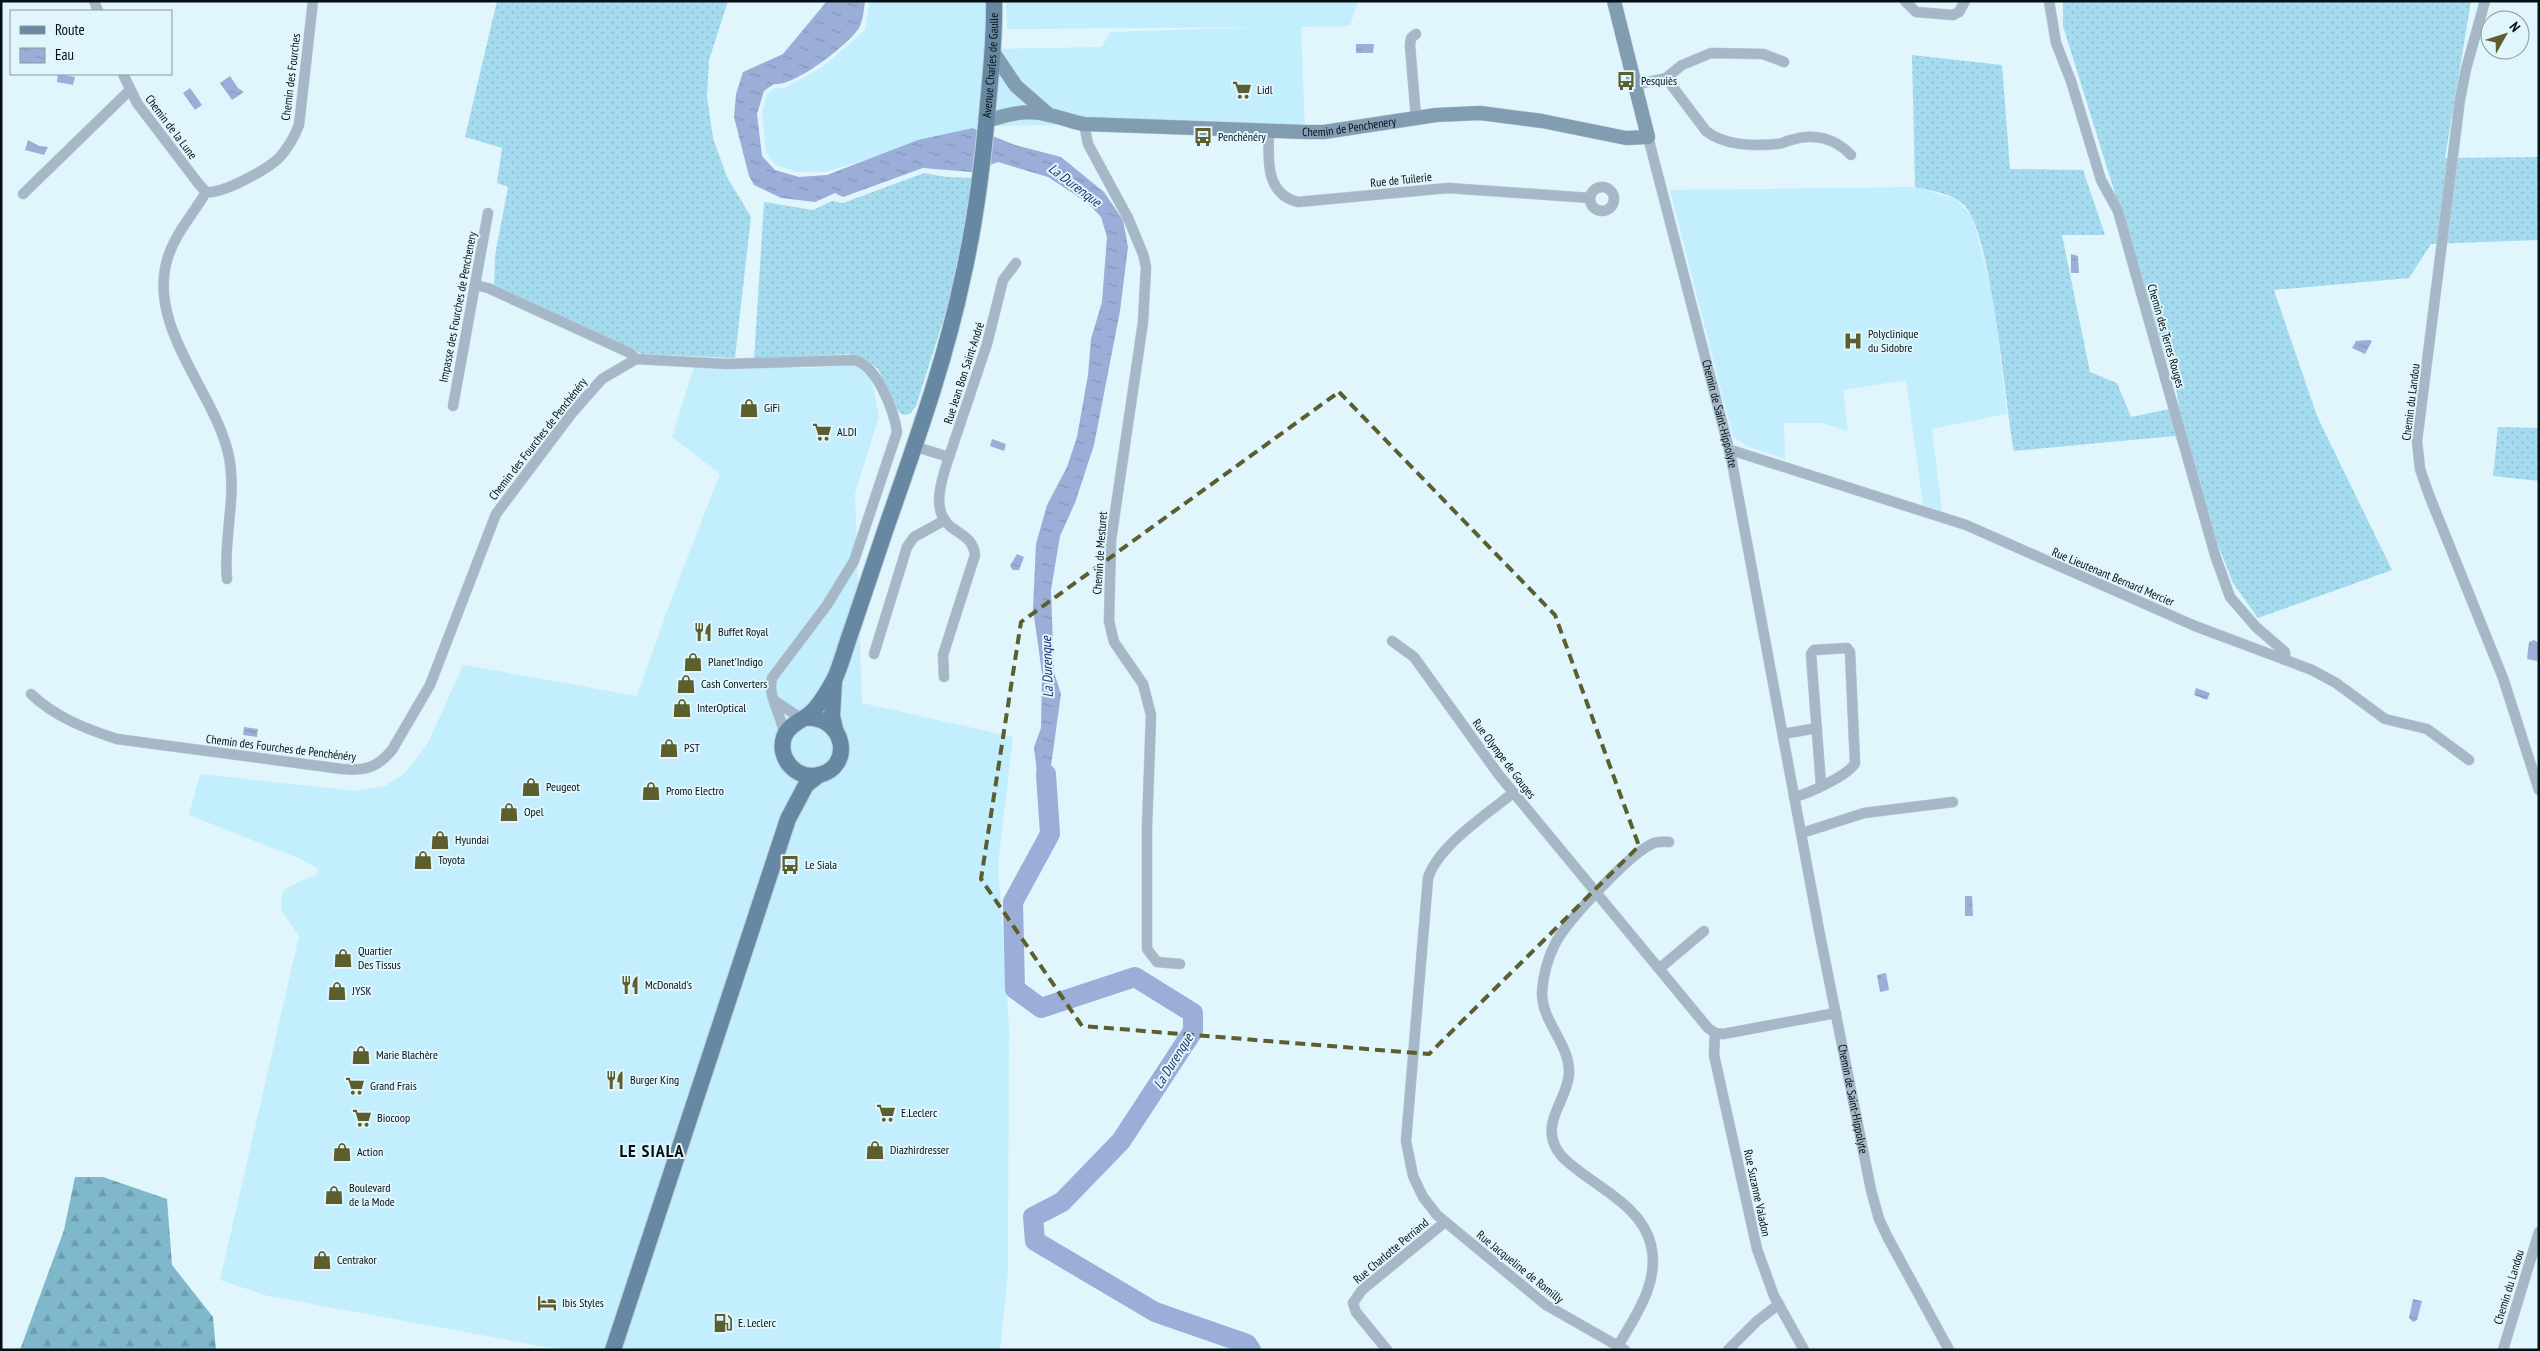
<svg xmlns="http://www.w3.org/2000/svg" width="2540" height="1351" viewBox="0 0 2540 1351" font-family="'PT Sans Narrow',sans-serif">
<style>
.built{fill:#c2eefd}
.grass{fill:url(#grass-dots)}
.forest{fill:url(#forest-firs)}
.water{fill:url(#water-ripples)}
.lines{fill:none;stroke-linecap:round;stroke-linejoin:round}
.river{stroke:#9aaed8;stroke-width:20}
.street-casing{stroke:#bdd0d7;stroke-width:11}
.secondary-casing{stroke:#bdd0d7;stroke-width:15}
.primary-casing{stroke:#bdd0d7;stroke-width:18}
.street{stroke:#a6b8c7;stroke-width:10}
.secondary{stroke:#829cb2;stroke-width:14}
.primary{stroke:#6788a3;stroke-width:16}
.marked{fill:none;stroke:#5c5f2d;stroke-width:4;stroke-dasharray:10 6;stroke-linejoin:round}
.labels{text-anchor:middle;stroke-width:4;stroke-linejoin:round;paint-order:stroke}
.street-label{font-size:12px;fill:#051014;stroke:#e0f5fc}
.poi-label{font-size:12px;fill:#051014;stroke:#e0f5fc;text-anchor:start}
.water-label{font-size:14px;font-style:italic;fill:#1e3366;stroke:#e0f5fc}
.district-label{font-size:18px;font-weight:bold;letter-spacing:1px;fill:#051014;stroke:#e0f5fc}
</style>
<defs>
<pattern id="grass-dots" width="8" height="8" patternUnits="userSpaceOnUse" patternTransform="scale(1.25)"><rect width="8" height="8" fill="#a5dbee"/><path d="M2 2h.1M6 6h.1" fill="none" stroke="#8dbbcb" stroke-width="1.8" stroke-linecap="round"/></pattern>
<pattern id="forest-firs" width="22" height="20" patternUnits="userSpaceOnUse" patternTransform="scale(1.25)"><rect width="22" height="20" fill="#7fb8cb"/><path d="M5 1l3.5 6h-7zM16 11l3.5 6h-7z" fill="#6c9dad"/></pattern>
<pattern id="water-ripples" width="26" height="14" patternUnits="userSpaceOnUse" patternTransform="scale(1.25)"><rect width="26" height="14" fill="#9aaed8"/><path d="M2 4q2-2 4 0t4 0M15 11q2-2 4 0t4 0" fill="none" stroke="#8395b8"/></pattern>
</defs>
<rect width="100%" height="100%" fill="#e0f5fc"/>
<path class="built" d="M 870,1 L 986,1 L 990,49 L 1102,47 L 1110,32 L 1266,27 L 1007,29 L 1006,1 L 1358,1 L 1350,26 L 1301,27 L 1305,132 L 1084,124 L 1001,126 L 973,128 L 825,172 L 797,172 L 776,165 L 766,153 L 762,112 L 767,94 L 775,88 L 785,88 L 824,66 L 865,30 Z
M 1915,187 L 1955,199 L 1972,216 L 1993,296 L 2007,414 L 1932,429 L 1942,511 L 1923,505 L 1906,380 L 1843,390 L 1848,431 L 1822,423 L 1784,423 L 1785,459 L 1747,446 L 1733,437 L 1670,190 Z
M 853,365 L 859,367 L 871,377 L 879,417 L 855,493 L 862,703 L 1013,737 L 998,864 L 1009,1027 L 1008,1272 L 1000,1350 L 563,1350 L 268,1296 L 220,1280 L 299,936 L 281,910 L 281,899 L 284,890 L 304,879 L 316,876 L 318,869 L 303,860 L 189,815 L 200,774 L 356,791 L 385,786 L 405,773 L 428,743 L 463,665 L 637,696 L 671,600 L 720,474 L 672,437 L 694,367 L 809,368 Z"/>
<path class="grass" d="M 497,1 L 728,1 L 709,60 L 707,96 L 713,138 L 727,177 L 751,217 L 735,358 L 642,354 L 494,285 L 495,256 L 508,187 L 497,183 L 502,148 L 465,137 Z
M 2063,1 L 2471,1 L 2445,158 L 2539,157 L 2539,240 L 2431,244 L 2409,278 L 2274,290 L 2317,416 L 2392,570 L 2258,618 L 2233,583 L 2175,436 L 2014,451 C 2005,405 1992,232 1964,205 C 1952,193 1931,191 1915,187 L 1912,55 L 2002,65 L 2010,169 L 2083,170 L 2105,235 L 2062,235 L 2090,372 L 2117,383 L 2131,417 L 2179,407 L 2177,393 L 2063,26 Z
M 924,173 L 947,177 L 974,178 L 949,302 L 916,406 L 910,414 L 904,415 L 899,412 L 878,369 L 865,359 L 848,354 L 754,360 L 764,202 L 813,210 L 832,201 L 843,203 Z
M 2498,427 L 2539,428 L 2539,481 L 2493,476 Z"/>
<path class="forest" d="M 75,1177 L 103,1177 L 167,1199 L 172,1265 L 213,1317 L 216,1350 L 20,1350 L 64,1230 Z"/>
<path class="water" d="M 827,1 L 865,1 C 864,9 863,21 859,28 C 848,45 794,87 774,84 L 764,91 L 757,114 L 762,156 L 775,170 L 799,177 L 827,175 L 918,140 L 973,128 L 1015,145 L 1061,157 L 1104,192 L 1123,220 L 1128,247 L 1120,311 L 1094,445 L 1075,503 L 1060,536 L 1051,590 L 1054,672 L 1061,694 L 1050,773 L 1050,807 L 1037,773 L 1034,747 L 1041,728 L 1042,673 L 1033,609 L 1036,544 L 1047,505 L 1067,467 L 1077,437 L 1088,375 L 1091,339 L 1102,302 L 1107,237 L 1101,217 L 1088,203 L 1048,177 L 998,162 L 971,172 L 923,168 L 843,197 L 835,193 L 815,202 L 781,198 L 754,185 L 749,176 L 734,117 L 736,94 L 743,72 L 783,54 Z
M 1356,44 L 1374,44 L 1373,53 L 1356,53 Z
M 58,74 L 75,77 L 73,85 L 57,82 Z
M 230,76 L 238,88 L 244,92 L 232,100 L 220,83 Z
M 190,88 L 202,105 L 195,110 L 183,93 Z
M 28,140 L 39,146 L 48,147 L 44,155 L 25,150 Z
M 2071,254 L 2078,256 L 2079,273 L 2071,273 Z
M 2369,340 L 2372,341 L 2365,354 L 2352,348 L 2356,341 Z
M 992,439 L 1006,444 L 1004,451 L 990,446 Z
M 1017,554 L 1024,557 L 1019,570 L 1013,570 L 1010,566 Z
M 2534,640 L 2539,643 L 2537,661 L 2527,659 L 2529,642 Z
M 2196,688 L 2210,693 L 2207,700 L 2194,695 Z
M 244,727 L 258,729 L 257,737 L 243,735 Z
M 1965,896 L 1972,896 L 1973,916 L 1965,916 Z
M 1886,973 L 1889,990 L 1880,992 L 1877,975 Z
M 2413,1299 L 2422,1301 L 2417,1320 L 2413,1322 L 2409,1318 Z"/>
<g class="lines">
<path class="river" d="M 1046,774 L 1050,834 L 1013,902 L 1015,989 L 1041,1008 L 1135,977 L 1193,1013 L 1193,1031 L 1121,1141 L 1062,1202 L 1033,1217 L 1035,1241 L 1155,1312 L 1247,1344 L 1251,1350"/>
<g class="street-casing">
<g id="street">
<path d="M 94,1 L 98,11"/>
<path d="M 1905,1 L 1916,12 L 1953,15 L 1959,12 L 1965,1"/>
<path d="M 2049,1 L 2056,43 L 2071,81 L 2101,180 L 2118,211 L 2215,555 L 2230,597 L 2256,627 L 2285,652 L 2285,660"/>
<path d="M 2485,1 L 2466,69 L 2460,99 L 2417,441 L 2420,469 L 2429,495 L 2503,678 L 2539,790"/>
<path d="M 1416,34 L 1411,38 L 1410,45 L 1416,118"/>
<path d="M 123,74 L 137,103 L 198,183 L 206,192"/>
<path d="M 1666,78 L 1706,131 C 1725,146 1753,146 1777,144 C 1782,144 1786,141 1791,140 C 1814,132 1836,139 1851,155"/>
<path d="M 1635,85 L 1666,78 L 1682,65 L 1711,53 L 1763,54 L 1784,62"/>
<path d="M 1084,124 L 1088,144 L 1128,218 L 1143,254 L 1146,267 L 1143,322 L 1111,540 L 1109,621 L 1114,642 L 1143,684 L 1151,715 L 1147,828 L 1147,949 L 1157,962 L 1180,964"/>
<path d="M 1269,132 C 1268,159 1265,194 1298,202 L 1448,188 L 1590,198"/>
<path id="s1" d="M 1648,137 L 1731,457 L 1819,930 L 1871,1190 L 1879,1219 L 1888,1238 L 1949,1350"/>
<circle cx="1602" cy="199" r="12"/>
<path d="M 206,192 C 194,213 175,234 168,257 C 145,327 217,394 229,457 C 237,498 223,538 227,579"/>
<path d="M 206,192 C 223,194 266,170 279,158 C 288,148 294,138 299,125 L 313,1"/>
<path d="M 23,194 L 129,91"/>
<path d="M 475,285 L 488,288 L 630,353 L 636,359"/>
<path d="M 453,406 L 488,213"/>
<path d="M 913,446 L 949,457 L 987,344 L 1003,280 L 1016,263"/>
<path d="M 1729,452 L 1734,451 L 1966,525 L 2195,626 L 2312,670 L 2336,683 L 2385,719 L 2427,729 L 2469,760"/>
<path d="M 1392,641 L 1414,657 L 1499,775 L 1708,1028 L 1715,1033 L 1723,1034 L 1836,1013"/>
<path d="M 874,654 L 907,547 L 914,537 L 945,520"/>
<path d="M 944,677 L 943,655 L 975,555 C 973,539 963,536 951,527 C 930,511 942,478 949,457"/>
<path d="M 31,694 C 55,717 86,729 117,739 L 342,769 C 365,771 377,768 392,750 L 430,685 L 496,514 L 572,413 L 602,379 L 636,359 L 727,364 L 854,360 C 877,365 894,411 897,432 L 854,561 L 827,605 L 772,678 C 767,698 783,716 784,736"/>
<path d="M 775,701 L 802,719"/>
<path d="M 1783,734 L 1817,728"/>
<path d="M 1513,793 C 1487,814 1438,846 1428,878 L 1406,1141 L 1413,1176 L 1423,1197 L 1437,1215 L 1546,1305 L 1625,1350"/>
<path d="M 1794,797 C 1808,794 1849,775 1855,763 L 1850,652 L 1847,648 L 1814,650 L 1811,654 L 1821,785"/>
<path d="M 1802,833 L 1864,813 L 1953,802"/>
<path d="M 1660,968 L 1704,931"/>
<path d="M 1715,1033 L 1714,1055 L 1757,1249 L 1774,1296 L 1804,1350"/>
<path d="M 1618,1346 C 1636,1315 1660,1282 1651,1245 C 1643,1210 1605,1191 1579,1171 C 1570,1164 1560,1157 1555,1146 C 1543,1120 1567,1100 1569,1074 C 1570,1043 1542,1023 1542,993 C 1543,975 1548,957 1556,942 C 1569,919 1631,852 1654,843 C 1659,841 1663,842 1669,842"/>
<path d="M 1387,1350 L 1356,1312 L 1353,1303 L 1362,1290 L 1445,1222"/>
<path d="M 1728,1350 L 1757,1321 L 1779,1304"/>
<path d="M 2503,1350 L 2539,1232"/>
</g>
</g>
<g class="secondary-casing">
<g id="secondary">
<path d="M 993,52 L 1016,86 L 1048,114"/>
<path id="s2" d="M 987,121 C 1007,114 1028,109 1049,115 C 1061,117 1071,122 1084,124 L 1305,132 L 1324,132 L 1436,115 L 1480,113 L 1542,121 L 1626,138 L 1648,137 L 1614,1"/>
</g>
</g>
<g class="primary-casing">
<g id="primary">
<path d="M 834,682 L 832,716 L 835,729"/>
<path id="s3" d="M 804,718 C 845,714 855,768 818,775 C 796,780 777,758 784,737 C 789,724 802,721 811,713 C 821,704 829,689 835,678 C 842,662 846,645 852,629 C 863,596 874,564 885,531 C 914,447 945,363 963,276 C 976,219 983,162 988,104 C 991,70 995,36 994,1"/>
<path d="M 613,1350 L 788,819 L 806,785 L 819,775"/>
</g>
</g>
<use href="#street" class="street"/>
<use href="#secondary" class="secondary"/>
<use href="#primary" class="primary"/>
</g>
<path class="marked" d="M 1339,392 L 1555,615 L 1639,846 L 1429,1054 L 1082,1026 L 981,879 L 1021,622 Z"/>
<defs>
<g id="bus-bare" transform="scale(1.5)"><path d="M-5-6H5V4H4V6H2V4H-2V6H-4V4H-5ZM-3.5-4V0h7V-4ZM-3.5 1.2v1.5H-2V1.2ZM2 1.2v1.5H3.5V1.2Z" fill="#5c5f2d" stroke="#e0f5fc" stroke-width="2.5" paint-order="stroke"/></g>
<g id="supermarket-bare" transform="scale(1.5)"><path d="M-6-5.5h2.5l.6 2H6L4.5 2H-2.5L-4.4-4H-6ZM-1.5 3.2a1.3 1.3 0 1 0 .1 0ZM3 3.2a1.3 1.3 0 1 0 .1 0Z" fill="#5c5f2d" stroke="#e0f5fc" stroke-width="2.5" paint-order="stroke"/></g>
<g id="hospital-bare" transform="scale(1.5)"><path d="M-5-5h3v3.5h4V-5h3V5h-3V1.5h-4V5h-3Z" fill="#5c5f2d" stroke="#e0f5fc" stroke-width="2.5" paint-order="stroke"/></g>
<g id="shop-bare" transform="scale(1.5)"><path d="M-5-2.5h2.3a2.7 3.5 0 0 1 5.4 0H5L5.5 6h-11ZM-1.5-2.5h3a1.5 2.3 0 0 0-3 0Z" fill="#5c5f2d" stroke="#e0f5fc" stroke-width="2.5" paint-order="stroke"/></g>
<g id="restaurant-bare" transform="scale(1.5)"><path d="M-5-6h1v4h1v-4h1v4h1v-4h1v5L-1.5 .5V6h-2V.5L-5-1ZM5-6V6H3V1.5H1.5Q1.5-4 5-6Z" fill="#5c5f2d" stroke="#e0f5fc" stroke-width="2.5" paint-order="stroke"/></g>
<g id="hotel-bare" transform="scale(1.5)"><path d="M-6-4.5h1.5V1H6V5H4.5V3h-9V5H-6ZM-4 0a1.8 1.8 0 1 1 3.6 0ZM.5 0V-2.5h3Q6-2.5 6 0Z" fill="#5c5f2d" stroke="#e0f5fc" stroke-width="2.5" paint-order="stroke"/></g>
<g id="fuel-bare" transform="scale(1.5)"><path d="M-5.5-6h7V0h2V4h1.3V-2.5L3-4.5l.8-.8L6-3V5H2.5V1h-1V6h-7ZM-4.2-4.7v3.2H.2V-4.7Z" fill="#5c5f2d" stroke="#e0f5fc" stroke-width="2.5" paint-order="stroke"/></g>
</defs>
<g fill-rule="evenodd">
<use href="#bus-bare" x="1626" y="81"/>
<use href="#supermarket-bare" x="1242" y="90"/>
<use href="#bus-bare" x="1203" y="137"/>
<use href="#hospital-bare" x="1853" y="341"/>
<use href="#shop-bare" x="749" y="408"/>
<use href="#supermarket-bare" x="822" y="432"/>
<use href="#restaurant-bare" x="703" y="632"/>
<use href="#shop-bare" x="693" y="662"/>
<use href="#shop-bare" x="686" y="684"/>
<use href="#shop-bare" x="682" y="708"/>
<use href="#shop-bare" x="669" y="748"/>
<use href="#shop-bare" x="531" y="787"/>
<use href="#shop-bare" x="651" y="791"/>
<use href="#shop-bare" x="509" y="812"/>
<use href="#shop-bare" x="440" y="840"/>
<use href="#shop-bare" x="423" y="860"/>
<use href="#bus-bare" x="790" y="865"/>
<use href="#shop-bare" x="343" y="958"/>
<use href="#restaurant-bare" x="630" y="985"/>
<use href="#shop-bare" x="337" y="991"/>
<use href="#shop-bare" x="361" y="1055"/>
<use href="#restaurant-bare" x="615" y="1080"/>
<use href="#supermarket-bare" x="355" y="1086"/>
<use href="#supermarket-bare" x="886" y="1113"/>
<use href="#supermarket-bare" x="362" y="1118"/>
<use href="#shop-bare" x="875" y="1150"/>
<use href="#shop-bare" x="342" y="1152"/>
<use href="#shop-bare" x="334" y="1195"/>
<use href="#shop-bare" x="322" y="1260"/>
<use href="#hotel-bare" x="547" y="1303"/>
<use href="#fuel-bare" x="723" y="1323"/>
</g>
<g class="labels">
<g class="street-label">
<text dy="4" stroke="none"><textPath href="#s3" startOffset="868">Avenue Charles de Gaulle</textPath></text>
<text transform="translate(291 77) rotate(-83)" y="4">Chemin des Fourches</text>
<text dy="4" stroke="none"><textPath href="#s2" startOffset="365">Chemin de Penchenery</textPath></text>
<text transform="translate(171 127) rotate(53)" y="4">Chemin de la Lune</text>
<text transform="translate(1401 180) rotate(-6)" y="4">Rue de Tuilerie</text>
<text transform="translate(458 307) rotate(-79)" y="4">Impasse des Fourches de Penchenery</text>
<text transform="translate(2166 336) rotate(74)" y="4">Chemin des Terres Rouges</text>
<text transform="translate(964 373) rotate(-72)" y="4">Rue Jean Bon Saint-André</text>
<text transform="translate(2411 402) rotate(-83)" y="4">Chemin du Landou</text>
<text dy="4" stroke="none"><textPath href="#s1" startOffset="286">Chemin de Saint-Hippolyte</textPath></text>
<text transform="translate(538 439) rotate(-52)" y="4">Chemin des Fourches de Penchénéry</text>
<text transform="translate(1100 553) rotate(-86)" y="4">Chemin de Mesturet</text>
<text transform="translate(2113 577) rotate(23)" y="4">Rue Lieutenant Bernard Mercier</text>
<text transform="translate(281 748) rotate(7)" y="4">Chemin des Fourches de Penchénéry</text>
<text transform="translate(1504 759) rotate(53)" y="4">Rue Olympe de Gouges</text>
<text dy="4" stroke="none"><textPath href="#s1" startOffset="984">Chemin de Saint-Hippolyte</textPath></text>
<text transform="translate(1757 1193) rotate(78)" y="4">Rue Suzanne Valadon</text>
<text transform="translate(1391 1251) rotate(-40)" y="4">Rue Charlotte Perriand</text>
<text transform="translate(1520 1267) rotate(39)" y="4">Rue Jacqueline de Romilly</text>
<text transform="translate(2509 1287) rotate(-73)" y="4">Chemin du Landou</text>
</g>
<g class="poi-label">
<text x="1641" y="85">Pesquiès</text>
<text x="1257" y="94">Lidl</text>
<text x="1218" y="141">Penchénéry</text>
<text x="1868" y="338">Polyclinique<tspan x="1868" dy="14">du Sidobre</tspan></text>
<text x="764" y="412">GiFi</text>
<text x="837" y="436">ALDI</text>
<text x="718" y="636">Buffet Royal</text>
<text x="708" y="666">Planet'Indigo</text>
<text x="701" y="688">Cash Converters</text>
<text x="697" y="712">InterOptical</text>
<text x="684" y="752">PST</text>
<text x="546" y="791">Peugeot</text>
<text x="666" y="795">Promo Electro</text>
<text x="524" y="816">Opel</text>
<text x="455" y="844">Hyundai</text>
<text x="438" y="864">Toyota</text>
<text x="805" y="869">Le Siala</text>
<text x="358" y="955">Quartier<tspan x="358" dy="14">Des Tissus</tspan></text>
<text x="645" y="989">McDonald's</text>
<text x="352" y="995">JYSK</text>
<text x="376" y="1059">Marie Blachère</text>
<text x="630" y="1084">Burger King</text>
<text x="370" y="1090">Grand Frais</text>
<text x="901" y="1117">E.Leclerc</text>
<text x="377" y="1122">Biocoop</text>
<text x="890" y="1154">Diazhirdresser</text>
<text x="357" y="1156">Action</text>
<text x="349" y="1192">Boulevard<tspan x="349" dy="14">de la Mode</tspan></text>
<text x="337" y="1264">Centrakor</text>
<text x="562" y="1307">Ibis Styles</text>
<text x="738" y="1327">E. Leclerc</text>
</g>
<g class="water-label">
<text transform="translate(1075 185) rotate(37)" y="5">La Durenque</text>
<text transform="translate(1047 667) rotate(-92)" y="5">La Durenque</text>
<text transform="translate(1173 1061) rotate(-58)" y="5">La Durenque</text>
</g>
<g class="district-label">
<text x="652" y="1157">LE SIALA</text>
</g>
</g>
<rect width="2540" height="1351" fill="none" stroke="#051014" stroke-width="5"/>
<rect x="10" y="10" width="162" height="65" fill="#e0f5fc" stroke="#88999f"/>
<rect x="20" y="26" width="25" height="8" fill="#6788a3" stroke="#88999f"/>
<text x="55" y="35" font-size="15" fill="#051014">Route</text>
<rect x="20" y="48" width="25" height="15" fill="url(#water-ripples)" stroke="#88999f"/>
<text x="55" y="60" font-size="15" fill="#051014">Eau</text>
<g transform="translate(2505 35) rotate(51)"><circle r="24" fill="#e0f5fc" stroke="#88999f"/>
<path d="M0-4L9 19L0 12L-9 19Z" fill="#5c5f2d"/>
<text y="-8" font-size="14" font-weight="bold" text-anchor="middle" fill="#051014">N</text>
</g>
</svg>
